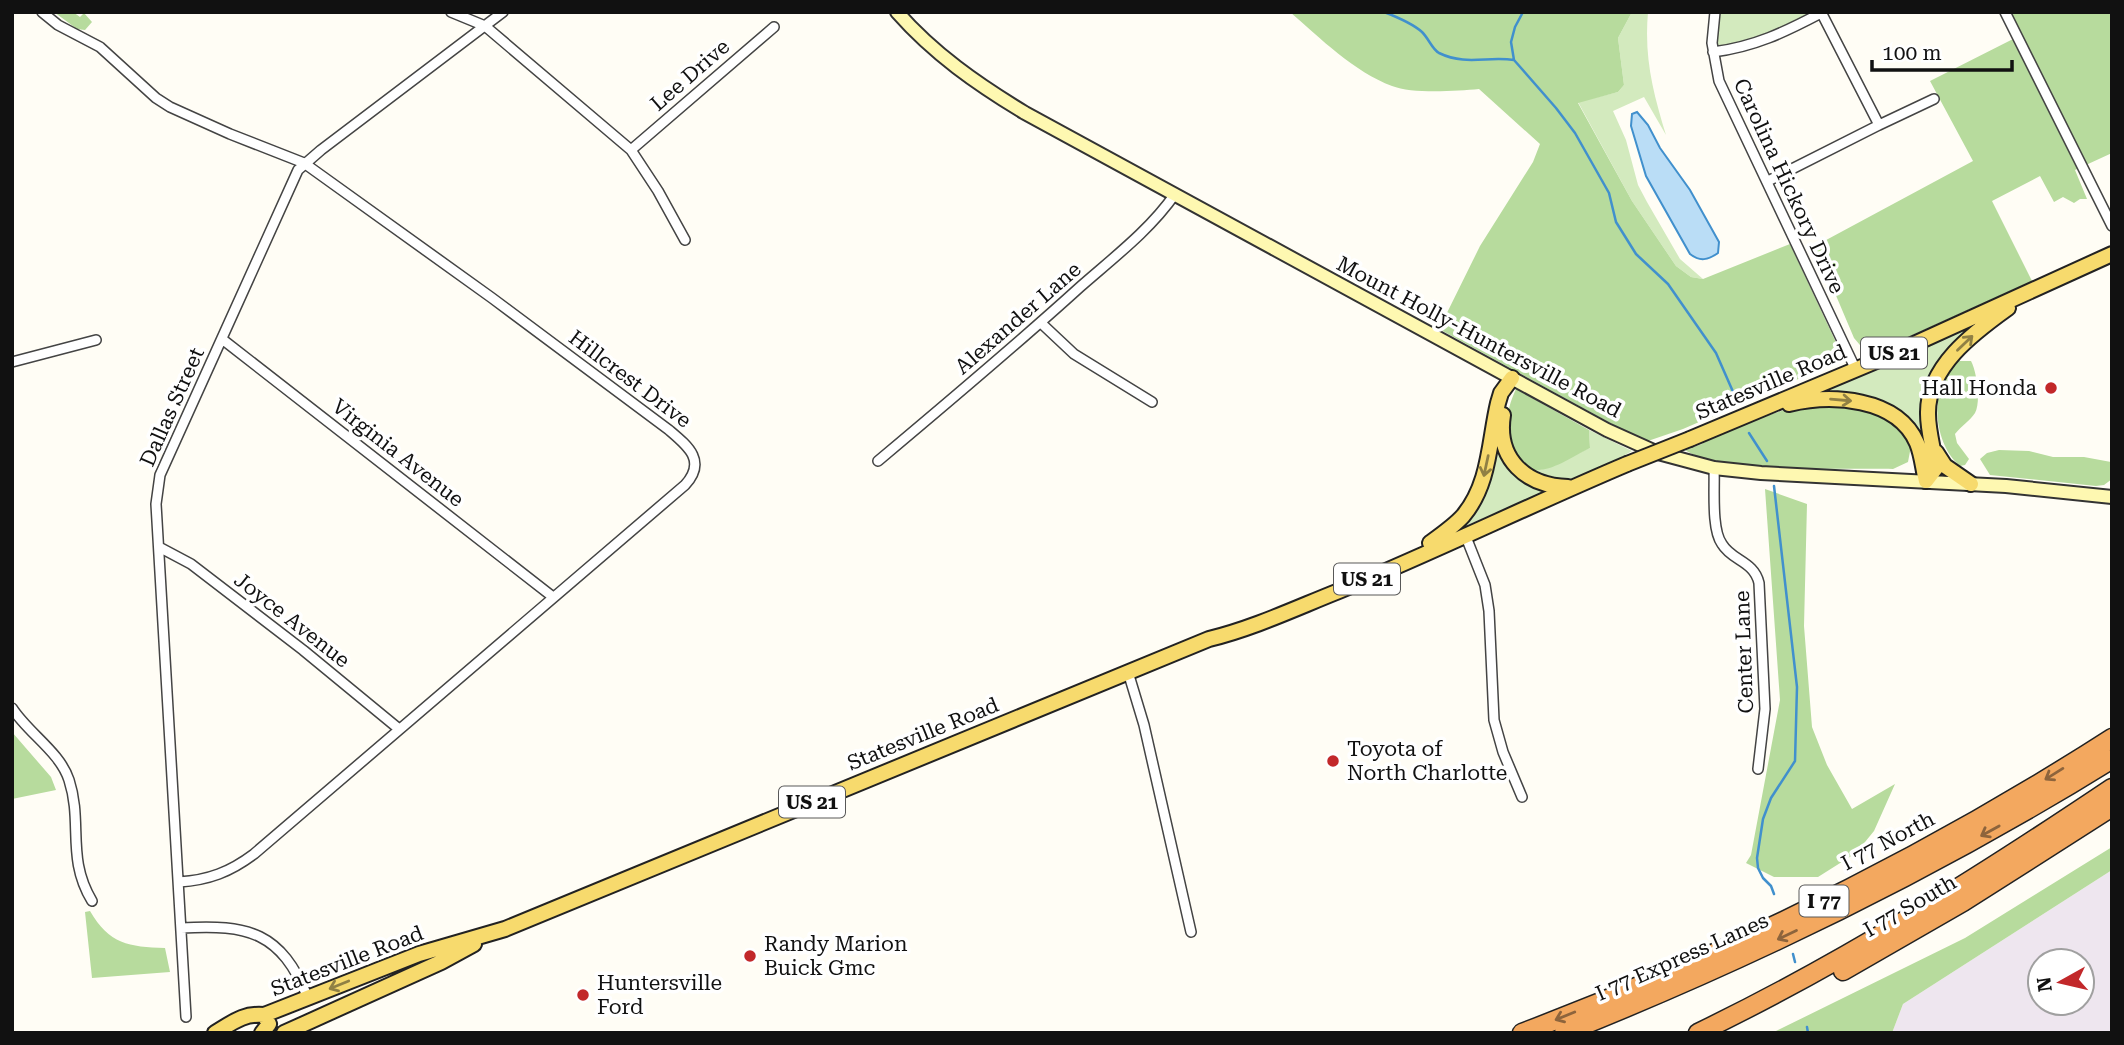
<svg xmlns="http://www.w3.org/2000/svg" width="2124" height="1045" viewBox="0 0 2124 1045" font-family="'Roboto Serif',serif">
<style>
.industrial{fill:#eee6ef;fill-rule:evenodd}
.green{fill:#d3eabe}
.forest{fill:#b7db9d}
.water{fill:#baddf6;stroke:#4190cd;stroke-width:2}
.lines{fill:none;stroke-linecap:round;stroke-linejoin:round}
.stream{stroke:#4190cd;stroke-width:2.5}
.minor-casing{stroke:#444;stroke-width:12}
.secondary-casing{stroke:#333;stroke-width:16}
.primary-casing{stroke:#222;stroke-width:18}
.motorway-casing{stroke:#222;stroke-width:21}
.minor{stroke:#fff;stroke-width:9}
.secondary{stroke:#fef8b1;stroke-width:12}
.primary{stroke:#f7da6d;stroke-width:14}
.motorway{stroke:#f3a85f;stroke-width:18}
.primary-bridge-casing{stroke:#222;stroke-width:18;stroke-linecap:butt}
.primary-bridge{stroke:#f7da6d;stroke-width:14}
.oneway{stroke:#908044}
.oneway2{stroke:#8d643c}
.poi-dot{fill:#c2282a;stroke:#fff;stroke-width:2.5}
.labels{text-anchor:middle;stroke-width:7;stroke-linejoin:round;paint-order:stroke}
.shield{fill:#fff;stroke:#585858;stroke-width:2}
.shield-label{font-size:19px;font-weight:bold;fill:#111}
.street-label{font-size:21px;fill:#111;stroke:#fff}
.poi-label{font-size:21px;fill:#111;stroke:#fff;text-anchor:start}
</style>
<rect width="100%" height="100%" fill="#fffdf5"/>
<path class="industrial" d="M 2112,870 L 2112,1033 L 1892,1033 L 1903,1004 ZM 2040,961 L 2082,961 L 2082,1003 L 2040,1003 Z"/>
<path class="green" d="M 1632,12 L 1648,12 C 1644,58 1653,92 1666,135 L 1644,97 L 1613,111 L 1626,140 L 1638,185 L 1647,202 L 1680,259 L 1703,279 L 1691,277 L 1676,266 L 1632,201 L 1578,102 L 1618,92 L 1624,85 L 1618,38 Z
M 1715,12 L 1821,12 L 1786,31 L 1713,52 Z
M 1996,313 L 1936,374 L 1930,443 L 1924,450 L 1800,399 Z
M 1497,424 L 1502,446 L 1553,489 L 1446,534 L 1462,521 Z
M 1589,430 L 1632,451 C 1609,464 1576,488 1549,481 C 1541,479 1532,471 1525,466 L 1541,470 L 1590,448 Z"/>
<path class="forest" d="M 54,12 L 73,12 L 80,17 L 84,13 L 92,22 L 85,30 L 77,29 Z
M 1290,12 L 1632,12 L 1618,38 L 1624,85 L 1618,92 L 1578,103 L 1632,201 L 1676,266 L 1691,277 L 1703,279 L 1790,244 L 1841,353 L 1840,361 L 1683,429 L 1645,442 L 1439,329 L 1480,246 L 1533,162 L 1540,144 L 1479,89 C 1456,91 1412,94 1392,86 C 1354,72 1320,38 1290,12 Z
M 2005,12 L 2112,12 L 2112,153 L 2075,170 L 2087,199 L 2080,199 L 2074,203 L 2063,197 L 2054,202 L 2040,176 L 1992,201 L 2032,281 L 1875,352 L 1865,351 L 1854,338 L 1815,246 L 1973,161 L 1930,81 L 2017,37 Z
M 1959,361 L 1971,361 C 1977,372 1981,402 1975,413 C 1970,421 1961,426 1955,434 L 1957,443 L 1969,459 L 1965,465 L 1960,466 C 1932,443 1928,383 1959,361 Z
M 1516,389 L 1589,430 L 1590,448 C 1575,455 1556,469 1539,470 C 1532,471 1525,466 1520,461 C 1501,441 1505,412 1516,389 Z
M 1820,403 L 1863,407 L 1897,423 L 1911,446 L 1908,462 L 1893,469 C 1849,468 1717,473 1685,450 L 1702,444 L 1710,434 L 1797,406 Z
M 1999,450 L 2029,451 L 2053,457 L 2084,457 L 2111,462 L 2112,479 L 2104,485 L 2096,486 L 1990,475 L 1980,459 L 1987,453 Z
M 1765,489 L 1807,504 L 1804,626 L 1812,727 L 1827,765 L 1852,809 L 1895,784 L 1874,831 L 1856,853 L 1818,877 L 1774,877 L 1746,863 L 1751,855 L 1780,700 Z
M 12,732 L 51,777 L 56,790 L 12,799 Z
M 2112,847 L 2112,870 L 1903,1004 L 1892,1033 L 1772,1033 L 1965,938 Z
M 90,911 C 109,944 129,947 165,948 L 170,972 L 92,978 L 85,912 Z"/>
<path class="water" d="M 1637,112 L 1648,125 L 1660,148 L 1690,190 L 1719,242 L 1718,253 C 1708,260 1700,262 1690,254 L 1646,176 L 1631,126 L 1632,114 Z"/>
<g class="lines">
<path class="stream" d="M 1384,12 C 1397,17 1412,23 1422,32 C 1429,39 1432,49 1439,53 C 1466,66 1487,56 1514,60
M 1523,12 L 1515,27 L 1511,42 L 1514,60 L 1556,108 L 1575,133 L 1609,193 L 1616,222 L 1636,254 L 1668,284 L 1716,353 L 1734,394
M 1749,433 L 1767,461
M 1774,486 L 1797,687 L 1795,761 L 1771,798 L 1763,819 L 1757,858 L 1758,868 L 1763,878 L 1771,886 L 1774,894
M 1793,954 L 1795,962
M 1807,1027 L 1808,1033"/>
<g class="minor-casing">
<path id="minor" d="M 42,12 L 58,25 L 100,47 L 156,98 L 170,107 L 230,134 L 304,163 L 492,298 L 669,430 C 688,446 707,461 685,485 L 254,854 C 230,872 209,880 179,882
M 451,12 L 485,26 L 631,150 L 658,191 L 685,240
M 1715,12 L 1712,43 L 1719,81 L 1856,370
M 2005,12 L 2112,226
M 1713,52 C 1754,47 1785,32 1821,13
M 1879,125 L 1934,99
M 631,150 L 774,27
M 1768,181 L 1879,125 L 1821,12
M 1041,323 L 1074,354 L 1152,402
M 222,339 L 553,597
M 12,362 L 96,340
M 878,461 C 946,404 1014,347 1080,287 C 1113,258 1150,230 1175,194
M 1714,468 C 1715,487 1711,529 1722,544 C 1732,561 1754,561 1759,583 L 1765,709 L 1758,769
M 1466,537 L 1485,585 L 1489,611 L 1494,720 L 1503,752 L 1522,797
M 159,547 L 191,564 L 303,650 L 399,729
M 1128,672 L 1144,725 L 1191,932
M 12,708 C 28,733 60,752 69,780 C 83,823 66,858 92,901
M 181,928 C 249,924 281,932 308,998
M 186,1017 L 156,504 L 160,475 L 298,170 L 321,150 L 503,12"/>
</g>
<g class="secondary-casing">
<path id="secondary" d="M 897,12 C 934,54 977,84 1025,113 L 1607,430 L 1658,453 L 1714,468 L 1761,473 L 2006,486 L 2112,497"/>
</g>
<g class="primary-casing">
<path id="primary" d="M 1789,404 C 1831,394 1897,397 1917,443 C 1922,455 1923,469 1926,481
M 1503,415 C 1496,459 1526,486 1568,487
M 1690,439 L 1881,359 L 2112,254
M 1936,452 L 1945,466 L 1971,484
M 1926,481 L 1936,468 C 1934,450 1928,432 1928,414 C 1927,367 1973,333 2008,308
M 1430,543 C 1441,535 1454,526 1463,516 C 1490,484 1489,441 1498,403 L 1501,393 L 1512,378
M 215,1033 C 232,1023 243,1013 264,1015 L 419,954 L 505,929 L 1209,639 C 1254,628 1296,608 1339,591 C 1436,551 1530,505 1627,464
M 262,1033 L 269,1024 L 264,1015
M 284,1033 L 441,962 L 474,944"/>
</g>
<g class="motorway-casing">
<path id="motorway" d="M 1843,971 L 1963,902 L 2112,807
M 1522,1033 C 1727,955 1927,857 2112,738
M 1564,1033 C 1754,957 1938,867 2112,759
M 1698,1033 C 1843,963 1978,878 2112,788"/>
</g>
<use href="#minor" class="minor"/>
<use href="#secondary" class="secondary"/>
<use href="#primary" class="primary"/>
<use href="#motorway" class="motorway"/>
<g class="primary-bridge-casing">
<path id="primary-bridge" d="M 1627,464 L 1690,439"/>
</g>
<use href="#primary-bridge" class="primary-bridge"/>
</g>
<defs><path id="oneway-shaft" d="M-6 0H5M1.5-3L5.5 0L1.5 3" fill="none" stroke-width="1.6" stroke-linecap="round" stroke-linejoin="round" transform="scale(1.75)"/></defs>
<g class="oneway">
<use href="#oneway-shaft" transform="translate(1965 343) rotate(-44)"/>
<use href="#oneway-shaft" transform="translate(1841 400) rotate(5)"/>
<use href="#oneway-shaft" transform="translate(1486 466) rotate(102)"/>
<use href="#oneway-shaft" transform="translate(339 985) rotate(158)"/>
</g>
<g class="oneway2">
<use href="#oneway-shaft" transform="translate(2054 774) rotate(148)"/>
<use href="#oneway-shaft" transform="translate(1990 831) rotate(151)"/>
<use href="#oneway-shaft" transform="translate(1787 935) rotate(154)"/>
<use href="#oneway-shaft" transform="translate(1565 1016) rotate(158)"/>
</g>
<g class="poi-dot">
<circle cx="2051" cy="388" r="7"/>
<circle cx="1333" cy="761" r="7"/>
<circle cx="750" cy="956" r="7"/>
<circle cx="583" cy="995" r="7"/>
</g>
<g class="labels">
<g class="shield">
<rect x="1861" y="337.5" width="66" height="31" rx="5"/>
<rect x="1334" y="563.5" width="66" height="31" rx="5"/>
<rect x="779" y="786.5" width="66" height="31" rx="5"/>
<rect x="1799.5" y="885.5" width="49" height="31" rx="5"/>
</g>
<g class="shield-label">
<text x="1894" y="360">US 21</text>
<text x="1367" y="586">US 21</text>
<text x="812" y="809">US 21</text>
<text x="1824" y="908">I 77</text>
</g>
<g class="street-label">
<text transform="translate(690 75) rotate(-41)" y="7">Lee Drive</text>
<text transform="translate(1789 186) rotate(65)" y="7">Carolina Hickory Drive</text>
<text transform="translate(1018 318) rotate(-41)" y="7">Alexander Lane</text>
<text transform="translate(1479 337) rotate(28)" y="7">Mount Holly-Huntersville Road</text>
<text transform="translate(630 379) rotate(37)" y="7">Hillcrest Drive</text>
<text transform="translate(1771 382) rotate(-23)" y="7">Statesville Road</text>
<text transform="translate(172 407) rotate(-66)" y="7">Dallas Street</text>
<text transform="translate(398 453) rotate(38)" y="7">Virginia Avenue</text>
<text transform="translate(292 620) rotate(38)" y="7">Joyce Avenue</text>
<text transform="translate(1744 652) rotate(-92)" y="7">Center Lane</text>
<text transform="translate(923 734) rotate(-22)" y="7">Statesville Road</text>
<text transform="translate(1888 841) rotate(-28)" y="7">I 77 North</text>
<text transform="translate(1910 906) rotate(-30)" y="7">I 77 South</text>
<text transform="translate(1682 957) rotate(-24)" y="7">I 77 Express Lanes</text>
<text transform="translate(347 961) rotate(-21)" y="7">Statesville Road</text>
</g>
<g class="poi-label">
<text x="2037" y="395" text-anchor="end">Hall Honda</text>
<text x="1347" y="756">Toyota of<tspan x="1347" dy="24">North Charlotte</tspan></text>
<text x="764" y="951">Randy Marion<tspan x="764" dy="24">Buick Gmc</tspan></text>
<text x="597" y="990">Huntersville<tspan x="597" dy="24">Ford</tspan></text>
</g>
</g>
<rect width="2124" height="1045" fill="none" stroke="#111111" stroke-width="28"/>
<g transform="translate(2061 982) rotate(262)"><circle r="33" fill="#ffffff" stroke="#a0a0a0" stroke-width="2"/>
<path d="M0-5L12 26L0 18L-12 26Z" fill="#c2282a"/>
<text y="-10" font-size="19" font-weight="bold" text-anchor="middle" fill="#111111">N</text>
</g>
<path d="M1872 60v10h140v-10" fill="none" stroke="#111111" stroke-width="3.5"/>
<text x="1882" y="60" font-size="21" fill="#111111" stroke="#ffffff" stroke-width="5" paint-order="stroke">100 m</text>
</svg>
